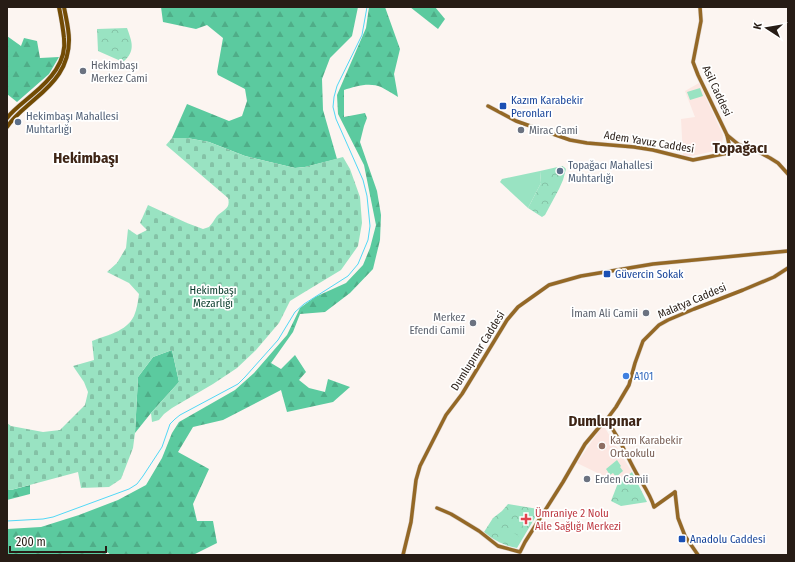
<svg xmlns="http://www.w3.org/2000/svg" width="795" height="562" viewBox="0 0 795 562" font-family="'Fira Sans Condensed',sans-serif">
  <defs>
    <pattern id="forest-firs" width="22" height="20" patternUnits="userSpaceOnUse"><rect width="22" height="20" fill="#5bca9f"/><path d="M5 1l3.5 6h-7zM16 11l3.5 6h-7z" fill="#4fad88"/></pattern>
    <pattern id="cemetery-stones" width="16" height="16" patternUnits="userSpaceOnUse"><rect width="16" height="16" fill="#99e3c2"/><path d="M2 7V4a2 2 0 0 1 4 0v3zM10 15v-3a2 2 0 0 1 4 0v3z" fill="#84c2a6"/></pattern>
    <pattern id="park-crowns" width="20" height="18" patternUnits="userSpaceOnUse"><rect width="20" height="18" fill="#99e3c2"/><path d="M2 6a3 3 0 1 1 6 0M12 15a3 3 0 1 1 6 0" fill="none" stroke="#84c2a6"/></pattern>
  </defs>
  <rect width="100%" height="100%" fill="#fcf5f1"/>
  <g fill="#fce7e2">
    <polygon points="699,83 723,135 722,144 719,150 692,156 683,156 681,119 695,117 685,91"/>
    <polygon points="601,428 605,428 632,472 618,483 577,463"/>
  </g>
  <g fill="url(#forest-firs)">
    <polygon points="161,7 358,7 352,36 330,58 322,79 323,110 337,159 305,167 295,168 245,156 209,142 187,138 172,138 187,104 229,121 242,116 247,101 245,89 218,75 217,72 223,38 207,25 196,29 163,22"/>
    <path d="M 369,7 L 385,7 L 400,49 L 394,74 L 398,97 C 393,94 387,90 381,87 C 370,82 355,86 344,90 L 344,117 L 365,113 L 367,118 L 364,126 L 360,142 L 377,191 L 381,215 L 380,240 L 373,269 L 350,293 L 325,312 L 300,314 L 293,332 L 271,363 L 281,369 L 295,355 L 306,372 L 299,380 L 309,388 L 325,392 L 328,379 L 350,387 L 333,402 L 287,412 L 281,390 L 223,420 L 193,427 L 178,452 L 209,469 L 193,504 L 197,521 L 213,521 L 217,543 L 193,555 L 111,555 L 107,552 L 105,555 L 7,555 L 7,529 L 41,527 L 79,515 L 118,500 L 146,485 L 162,458 L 172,433 L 179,422 L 235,390 L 254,373 L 287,335 L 300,308 L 315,297 L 346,283 L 363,265 L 370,248 L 376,225 L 364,165 L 338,114 L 337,95 L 366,28 Z"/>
    <polygon points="410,7 435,7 445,19 438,29"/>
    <polygon points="7,36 21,46 24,38 37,41 40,58 59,57 49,74 17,102 7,94"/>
    <polygon points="172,350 179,382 151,413 135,433 138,377 153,357"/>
    <polygon points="30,485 30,494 7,500 7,489 11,490"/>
  </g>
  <path fill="url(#cemetery-stones)" d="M 172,138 L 187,138 L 209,142 L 245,156 L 295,168 L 305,167 L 343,157 L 350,169 L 360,197 L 362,223 L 358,246 L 341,270 L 303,293 L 290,301 L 279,323 L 256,350 L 237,368 L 213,384 L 172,408 L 164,414 L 159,420 L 152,422 L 151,413 L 179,382 L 172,350 L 153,357 L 138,377 L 135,433 L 133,448 L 121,479 L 109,487 L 81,488 L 78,472 L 11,490 L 7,489 L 7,423 L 11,426 L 43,432 L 60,430 L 85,405 L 88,392 L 84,382 L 73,366 L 94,360 L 92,341 C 107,335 126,332 134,316 C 137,309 138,301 139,294 L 129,283 L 107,272 L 117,263 L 126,248 L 128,229 L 137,235 L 147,230 L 140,223 L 148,205 L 187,223 L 203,229 L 209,227 C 212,224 214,220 217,216 C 223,210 231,209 228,198 L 166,145 Z"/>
  <g fill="url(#park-crowns)">
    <path d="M 127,28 C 132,42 136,51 123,62 L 98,51 L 97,29 Z"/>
    <polygon points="562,166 564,167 566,169 563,180 559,189 545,215 542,217 528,208 541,183 540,171"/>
    <polygon points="632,472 647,502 621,506 611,501 618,483"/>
    <path d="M 508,504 L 538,509 L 539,511 L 517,548 C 503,545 495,541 484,532 L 493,518 L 502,511 Z"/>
  </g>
  <g fill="#99e3c2">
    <polygon points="700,88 703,96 690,100 687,92"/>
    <polygon points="540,171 541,183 528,208 500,182 502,179"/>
    <polygon points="617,460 621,466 620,467 623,471 616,477 613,473 610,475 606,469"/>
    <polygon points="503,527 519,536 514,544 498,536"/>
  </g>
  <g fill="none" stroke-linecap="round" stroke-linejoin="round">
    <polyline stroke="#52d8f6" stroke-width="1" points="7,521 43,519 53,517 129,489 137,484 143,476 162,447 170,424 175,419 180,415 238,384 245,377 278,340 295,312 304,304 348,276 358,264 368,240 370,226 367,196 363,180 336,119 333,107 334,97 337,86 362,35 367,7"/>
    <g stroke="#dad2ce" stroke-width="4.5">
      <g id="secondary">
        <polyline points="700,7 701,21 693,62 698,75 727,135 729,144 729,146 719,154"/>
        <polyline points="488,106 516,121 570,140 587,143 634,147 653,150 693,160 748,149"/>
        <polyline points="727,135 738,144 748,149 757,151 770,158 778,163 788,174"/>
        <polyline points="607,419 616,407 629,385 635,363 643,341 659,325 668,320 694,309 743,290 774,277 788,268"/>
        <circle cx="607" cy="422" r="3"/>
        <path d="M 609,424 C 621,440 628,459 638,476 C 644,486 651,496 654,507 L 675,492"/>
        <polyline points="675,492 678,518 685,536 698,555"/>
        <polyline points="437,508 451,514 461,520 479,531 498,546 520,552 525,542 563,482 585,444 601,425 604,422"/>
        <polyline points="403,555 411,522 416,480 420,466 446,415 462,394 507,320 518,307 549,285 581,276 653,264 788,251"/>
      </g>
    </g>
    <g stroke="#dad2ce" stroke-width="5">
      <g id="primary">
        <path d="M 7,118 C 14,109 24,102 32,95 C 50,80 67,62 64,38 C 63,28 61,17 59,7"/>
        <path d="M 7,127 C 14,116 25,108 35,99 C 54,83 69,67 69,40 C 69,29 66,18 64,7"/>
      </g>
    </g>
    <use href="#secondary" stroke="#946826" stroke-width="3.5"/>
    <use href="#primary" stroke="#724b04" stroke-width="4"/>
  </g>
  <g fill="#6b7280" stroke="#fff" stroke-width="1.5">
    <circle cx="83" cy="71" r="4"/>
    <circle cx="521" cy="130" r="4"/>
    <circle cx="646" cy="313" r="4"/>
    <circle cx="473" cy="323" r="4"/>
    <circle cx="587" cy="479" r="4"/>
  </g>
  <g fill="#1a4fb4" stroke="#fff" stroke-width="1.5">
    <rect x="499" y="102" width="8" height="8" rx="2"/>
    <rect x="603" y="270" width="8" height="8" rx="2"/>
    <rect x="678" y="535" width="8" height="8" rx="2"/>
  </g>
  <g fill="#5c6f8a" stroke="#fff" stroke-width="1.5">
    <circle cx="18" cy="122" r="4"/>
    <circle cx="560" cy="171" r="4"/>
  </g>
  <circle fill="#3f7fe0" stroke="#fff" stroke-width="1.5" cx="626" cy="376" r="4"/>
  <circle fill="#8d6e63" stroke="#fff" stroke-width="1.5" cx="602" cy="446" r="4"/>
  <path fill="#e0444e" stroke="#fff" stroke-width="1.5" d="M524 513h4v4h4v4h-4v4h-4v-4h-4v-4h4z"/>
  <g text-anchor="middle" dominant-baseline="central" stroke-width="3.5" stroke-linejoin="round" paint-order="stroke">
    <g font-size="11" fill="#5b616d" stroke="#fff" text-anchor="start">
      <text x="91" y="65">Hekimbaşı<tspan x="91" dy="13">Merkez Cami</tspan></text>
      <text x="529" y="130">Mirac Cami</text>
      <text x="638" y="313" text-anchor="end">İmam Ali Camii</text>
      <text x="465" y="317" text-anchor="end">Merkez<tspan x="465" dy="13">Efendi Camii</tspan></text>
      <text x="595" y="479">Erden Camii</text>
    </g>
    <g font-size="11" fill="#271c15" stroke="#fff">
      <text transform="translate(717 91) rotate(65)">Asil Caddesi</text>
      <text transform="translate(649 142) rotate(9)">Adem Yavuz Caddesi</text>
      <text transform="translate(692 301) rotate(-23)">Malatya Caddesi</text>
      <text transform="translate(478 351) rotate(-58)">Dumlupınar Caddesi</text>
    </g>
    <g font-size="11" fill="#164399" stroke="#fff" text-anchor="start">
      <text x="511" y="100">Kazım Karabekir<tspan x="511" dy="13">Peronları</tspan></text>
      <text x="615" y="274">Güvercin Sokak</text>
      <text x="690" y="539">Anadolu Caddesi</text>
    </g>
    <g font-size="11" fill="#4e5e75" stroke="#fff" text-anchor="start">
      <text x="26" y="116">Hekimbaşı Mahallesi<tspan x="26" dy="13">Muhtarlığı</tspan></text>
      <text x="568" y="165">Topağacı Mahallesi<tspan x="568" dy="13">Muhtarlığı</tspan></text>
    </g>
    <g font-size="11" fill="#083b2a" stroke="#fff">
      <text x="213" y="290">Hekimbaşı<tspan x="213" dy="13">Mezarlığı</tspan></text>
    </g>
    <g font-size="11" fill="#366cbe" stroke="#fff" text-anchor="start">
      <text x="634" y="376">A101</text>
    </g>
    <g font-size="11" fill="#785e54" stroke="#fff" text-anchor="start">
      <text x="610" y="440">Kazım Karabekir<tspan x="610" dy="13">Ortaokulu</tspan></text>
    </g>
    <g font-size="11" fill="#be3a42" stroke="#fff" text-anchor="start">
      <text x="535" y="513">Ümraniye 2 Nolu<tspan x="535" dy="13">Aile Sağlığı Merkezi</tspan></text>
    </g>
    <g font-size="15" font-weight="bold" fill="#3e2516" stroke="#fff">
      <text x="740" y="148">Topağacı</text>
      <text x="86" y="158">Hekimbaşı</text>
      <text x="605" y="421">Dumlupınar</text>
    </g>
  </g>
  <rect width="795" height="562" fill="none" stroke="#271c15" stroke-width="16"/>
  <g transform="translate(767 28) rotate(282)" stroke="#ffffff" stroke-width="3" paint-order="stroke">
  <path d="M0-3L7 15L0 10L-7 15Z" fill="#271c15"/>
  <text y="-6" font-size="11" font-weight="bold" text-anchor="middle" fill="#271c15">K</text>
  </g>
  <path d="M10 546v6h96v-6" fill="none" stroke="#271c15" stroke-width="2"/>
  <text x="16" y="546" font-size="12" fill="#271c15" stroke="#ffffff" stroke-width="3" paint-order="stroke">200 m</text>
</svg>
